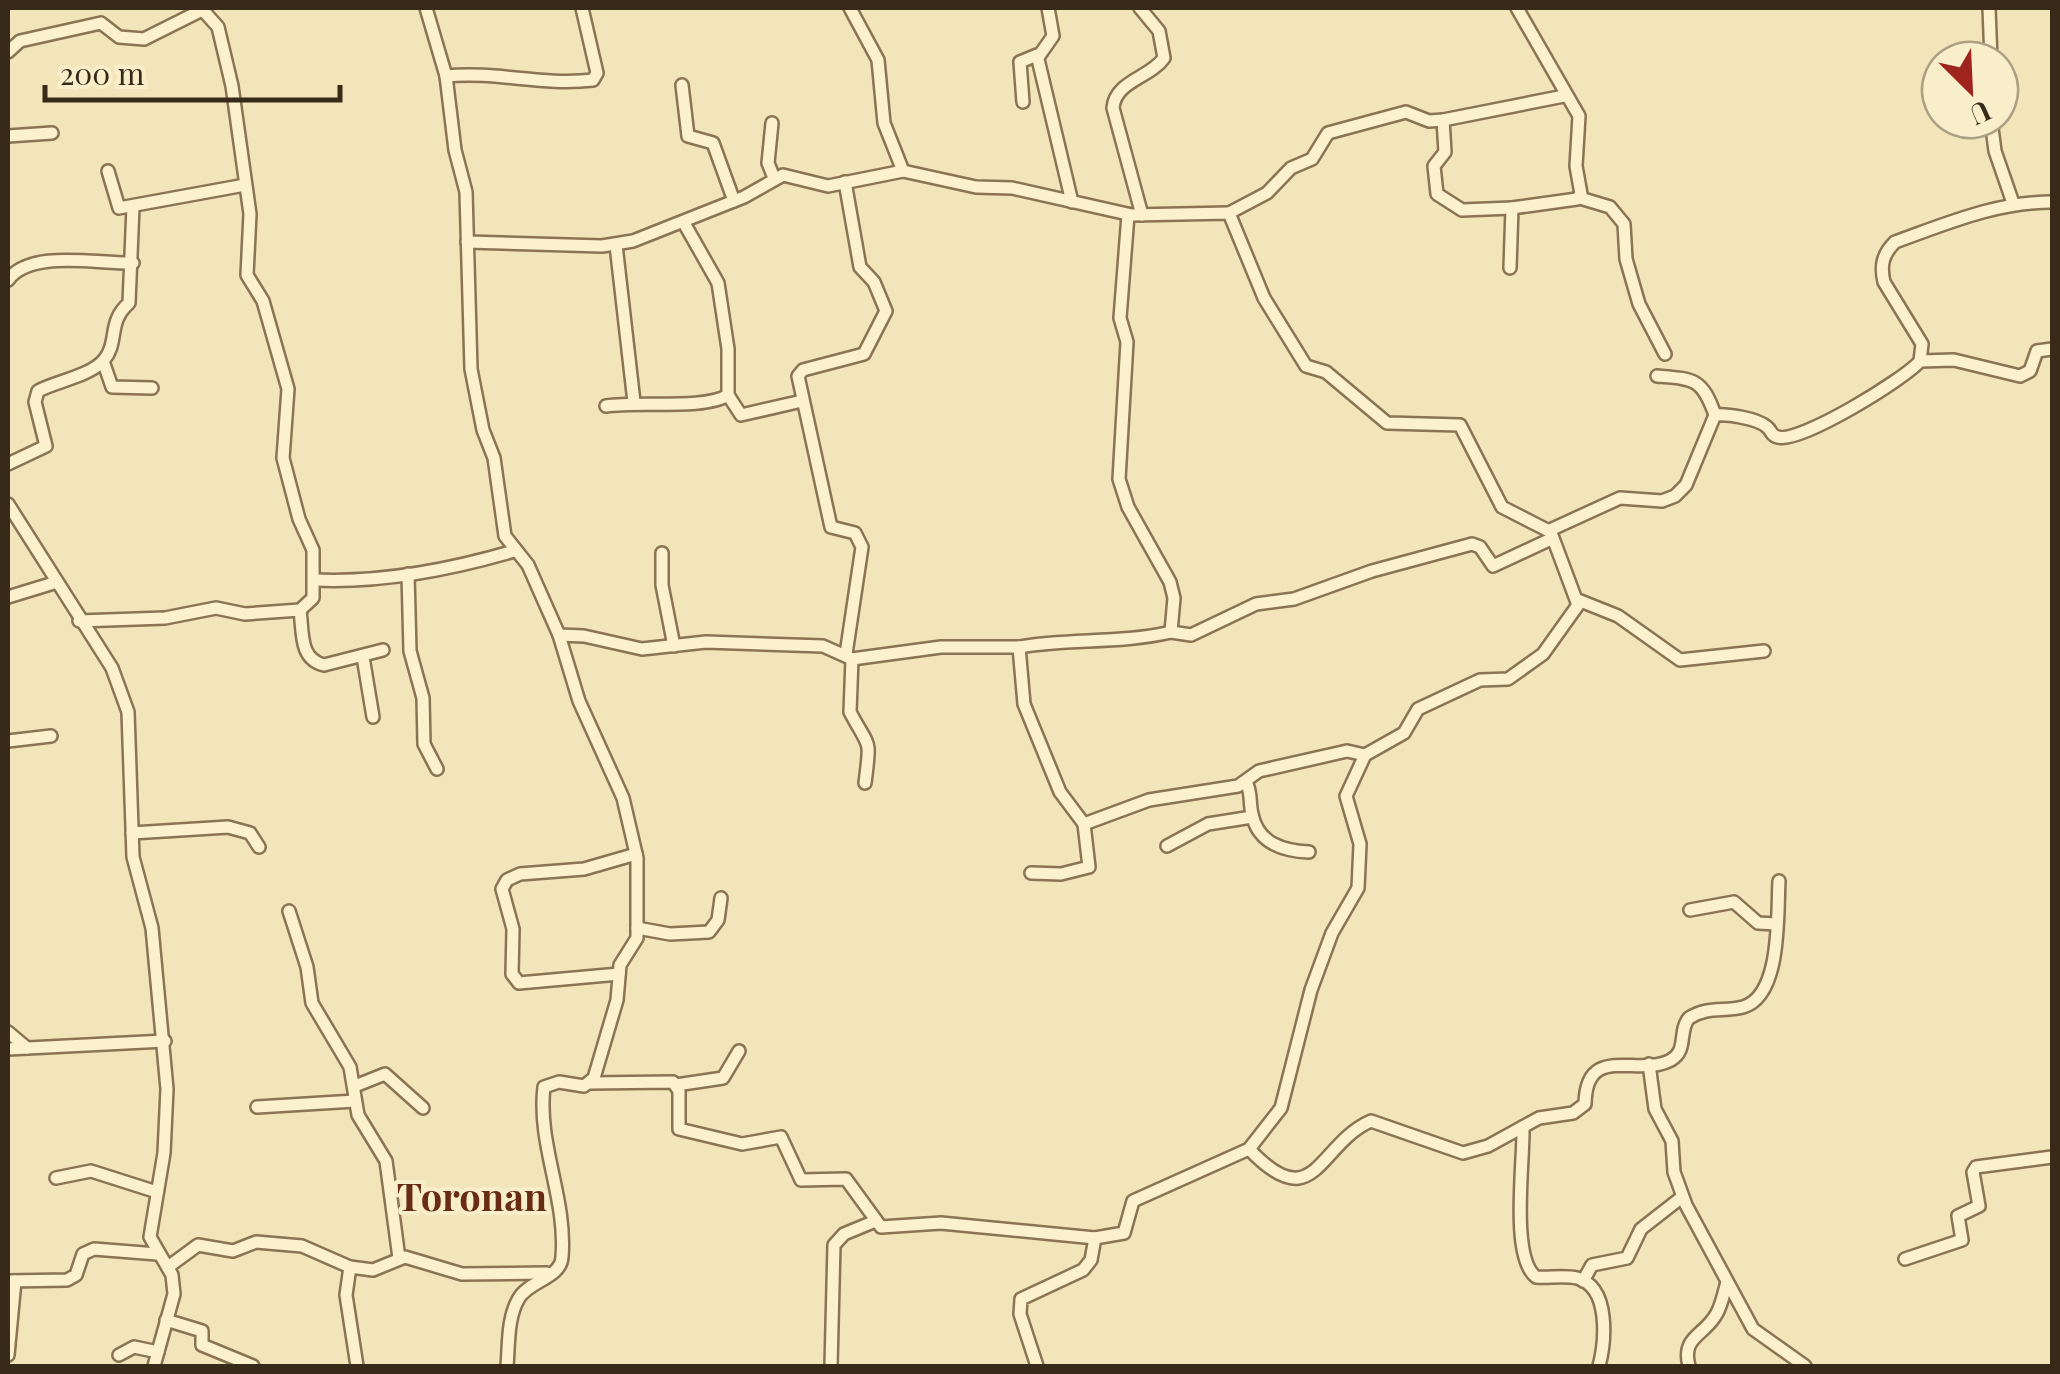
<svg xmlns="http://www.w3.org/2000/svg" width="2060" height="1374" viewBox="0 0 2060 1374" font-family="'Playfair Display',serif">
  <rect width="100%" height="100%" fill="#f2e5ba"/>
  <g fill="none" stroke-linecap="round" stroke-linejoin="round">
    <g stroke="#8a7453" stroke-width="16">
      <g id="minor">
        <path d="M 426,8 L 446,76 L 455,150 L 466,192 L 471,369 L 483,430 L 494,458 L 505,536 L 528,565 L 559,635 L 579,701 L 623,798 L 637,858 L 637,938 L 620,965 L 617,1000 L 594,1078 L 584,1086 L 559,1082 L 544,1087 C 537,1144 567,1199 562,1257 C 561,1278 529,1281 519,1298 C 507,1318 509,1344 507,1366"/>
        <polyline points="850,8 878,60 884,123 903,171"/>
        <path d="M 1140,8 L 1159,31 L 1164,58 C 1150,78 1115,81 1113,108 L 1142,215"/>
        <polyline points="1989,8 1991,60"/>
        <polyline points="8,52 20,41 101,23 119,37 144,39 202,10"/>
        <polyline points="1039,56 1053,36 1048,8"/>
        <path d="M 446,76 C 498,71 541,86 593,80 L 597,73 L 582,8"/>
        <polyline points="682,85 688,136 713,143 734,201"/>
        <polyline points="1023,102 1020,62 1037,55 1072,202"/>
        <polyline points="1443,120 1445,152 1434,166 1437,194 1462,210 1512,208"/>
        <polyline points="1991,120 1995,151 2013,203"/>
        <polyline points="772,123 768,163 774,178"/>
        <polyline points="8,136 52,133"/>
        <polyline points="108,171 119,208 245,185"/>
        <polyline points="845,182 860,267 874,282 886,311 864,354 803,370 798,376 831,527 855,533 862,547 846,654"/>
        <polyline points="1580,198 1610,207 1624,224 1626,259 1639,304 1665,354"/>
        <polyline points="1229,213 1267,193 1291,168 1312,159 1328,133 1406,112 1429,121 1443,120 1564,96"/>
        <path d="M 1128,215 L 1120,318 L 1127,342 L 1119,479 L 1128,507 L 1170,582 L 1174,598 L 1171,632 C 1120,644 1069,638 1019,647 L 1024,704 L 1060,792 L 1084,824 L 1149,800 L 1238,786 L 1259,771 L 1347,751 L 1365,755"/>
        <polyline points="467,242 602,246 633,241 744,197 783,175 828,186 903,171 976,187 1012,188 1132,215 1229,213 1264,298 1306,366 1326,372 1387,423 1460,425 1502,507 1549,531"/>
        <polyline points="616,245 634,402"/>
        <polyline points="1510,268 1512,208 1577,199 1581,194 1576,166 1579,116 1517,8"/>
        <path d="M 8,280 C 30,249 97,264 133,263"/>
        <polyline points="103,361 112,387 152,388"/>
        <polyline points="1920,361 1954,360 2020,376 2030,371 2037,351 2052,349"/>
        <path d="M 1657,376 C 1694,379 1702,378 1715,415"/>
        <polyline points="728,395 741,415 802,401"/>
        <path d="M 606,406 C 639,401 705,410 728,395 L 728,349 L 718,283 L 684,223"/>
        <path d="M 8,464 L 46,446 L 35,402 L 38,391 C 57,381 90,376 104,360 C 119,342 107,322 129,303 L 133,207"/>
        <polyline points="8,504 112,668 128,712 133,857 152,928 167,1089 164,1153 150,1237 172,1275 174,1294 154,1366"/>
        <polyline points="662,553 662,585 674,646"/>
        <polyline points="408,574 410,651 423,698 424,744 437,769"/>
        <path d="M 315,580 C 383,583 449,570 514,551"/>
        <polyline points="8,597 57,582"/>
        <polyline points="1578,600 1618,616 1680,660 1764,651"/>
        <path d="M 300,610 C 303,632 299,659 324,665 L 383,650"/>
        <polyline points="79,621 165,618 216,608 245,614 300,610 313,598 313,550 299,519 283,458 288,389 263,301 247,275 250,214 232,86 218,27 201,8"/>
        <polyline points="1171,632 1191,635 1256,604 1294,599 1372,571 1472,544 1480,547 1493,566 1551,539"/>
        <polyline points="559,635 584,636 642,649 706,642 823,646 852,659 941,647 1019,647"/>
        <polyline points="363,657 373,717"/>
        <path d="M 852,659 L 850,712 C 870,750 871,736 865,783"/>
        <polyline points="8,741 51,736"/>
        <path d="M 1246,782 C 1252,793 1249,802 1252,814 C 1258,844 1284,851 1309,852"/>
        <polyline points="132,833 228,827 250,833 259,847"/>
        <polyline points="1167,846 1208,824 1252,817"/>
        <polyline points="1031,873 1061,874 1089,867 1084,824"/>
        <polyline points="1690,910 1734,902 1758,923 1776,924"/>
        <polyline points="289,911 307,967 312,1003 350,1067 358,1115 386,1161 399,1258"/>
        <polyline points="637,928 670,934 709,932 718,920 721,898"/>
        <polyline points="619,974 519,983 512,974 513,929 502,889 507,880 520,874 584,869 636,854"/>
        <polyline points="8,1032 27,1048"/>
        <polyline points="8,1049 165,1041"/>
        <polyline points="1649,1064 1655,1109 1672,1141 1674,1172 1686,1205 1753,1329 1805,1366"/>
        <polyline points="590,1083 673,1082 679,1091 679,1129 742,1144 781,1137 801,1180 846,1179 881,1227 941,1223 1095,1238"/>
        <polyline points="676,1085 723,1078 739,1051"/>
        <polyline points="355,1086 385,1074 423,1108"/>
        <polyline points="257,1107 355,1101"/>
        <path d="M 1523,1127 C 1524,1161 1510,1257 1536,1277 C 1549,1278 1565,1275 1577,1278 C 1611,1287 1605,1343 1599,1366"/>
        <path d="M 1249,1149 C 1315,1219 1318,1144 1371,1121 L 1463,1153 L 1488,1146 L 1539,1118 L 1573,1113 L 1585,1104 C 1586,1042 1638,1078 1671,1060 C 1688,1050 1678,1031 1689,1018 C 1708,1006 1723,1012 1743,1007 C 1782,996 1777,913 1779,881"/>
        <polyline points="56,1178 91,1171 157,1192"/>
        <polyline points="1905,1259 1962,1240 1958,1216 1979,1206 1973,1172 1976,1167 2052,1157"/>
        <polyline points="168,1267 198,1245 233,1251 256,1242 302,1246 350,1267 373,1270 405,1257 462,1274 547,1273"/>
        <polyline points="350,1267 346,1295 357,1366"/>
        <polyline points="8,1281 67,1280 76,1275 83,1254 94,1249 157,1254"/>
        <polyline points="1583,1281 1592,1265 1627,1258 1641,1229 1682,1197"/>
        <polyline points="166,1320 202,1331 202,1345 253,1366"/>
        <polyline points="8,1355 15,1281"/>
        <polyline points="119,1355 134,1347 158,1352"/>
        <polyline points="831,1366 834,1245 844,1234 873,1222"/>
        <path d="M 1037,1366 L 1020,1314 L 1021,1299 L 1083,1270 L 1091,1260 L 1095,1238 L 1124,1233 L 1133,1201 L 1249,1149 L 1281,1108 L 1311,990 L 1332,933 L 1358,888 L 1360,844 L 1346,796 L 1365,755 L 1404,733 L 1418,709 L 1480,680 L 1508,679 L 1543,654 L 1578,605 L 1550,530 L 1620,498 L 1662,501 L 1675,496 L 1686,485 L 1715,415 C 1727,414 1757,418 1767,427 C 1772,431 1771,436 1778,437 C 1799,444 1905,379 1920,361 L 1922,344 L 1884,282 C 1880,265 1883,254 1895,242 C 1948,223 1996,202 2052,202"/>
        <path d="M 1689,1366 C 1681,1336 1705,1336 1717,1313 C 1722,1304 1724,1292 1727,1282"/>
      </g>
    </g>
    <use href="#minor" stroke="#fcf1cd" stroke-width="11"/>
  </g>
  <g text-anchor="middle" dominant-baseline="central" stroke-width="8" stroke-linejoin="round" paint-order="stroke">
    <g font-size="38" font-weight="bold" fill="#682b14" stroke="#f9eeca">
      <text x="472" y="1195">Toronan</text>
    </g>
  </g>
  <rect width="2060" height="1374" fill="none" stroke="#372a19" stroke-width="20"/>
  <g transform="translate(1970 90) rotate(156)"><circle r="48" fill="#f9eeca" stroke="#aba083" stroke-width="2.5"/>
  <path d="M0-8L18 38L0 25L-18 38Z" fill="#9f241d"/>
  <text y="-15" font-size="28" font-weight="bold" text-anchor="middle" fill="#372a19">U</text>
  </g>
  <path d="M45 85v15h295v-15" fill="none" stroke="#372a19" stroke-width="5"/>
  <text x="60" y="85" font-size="30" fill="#372a19" stroke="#f9eeca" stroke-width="8" paint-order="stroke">200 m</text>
</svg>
